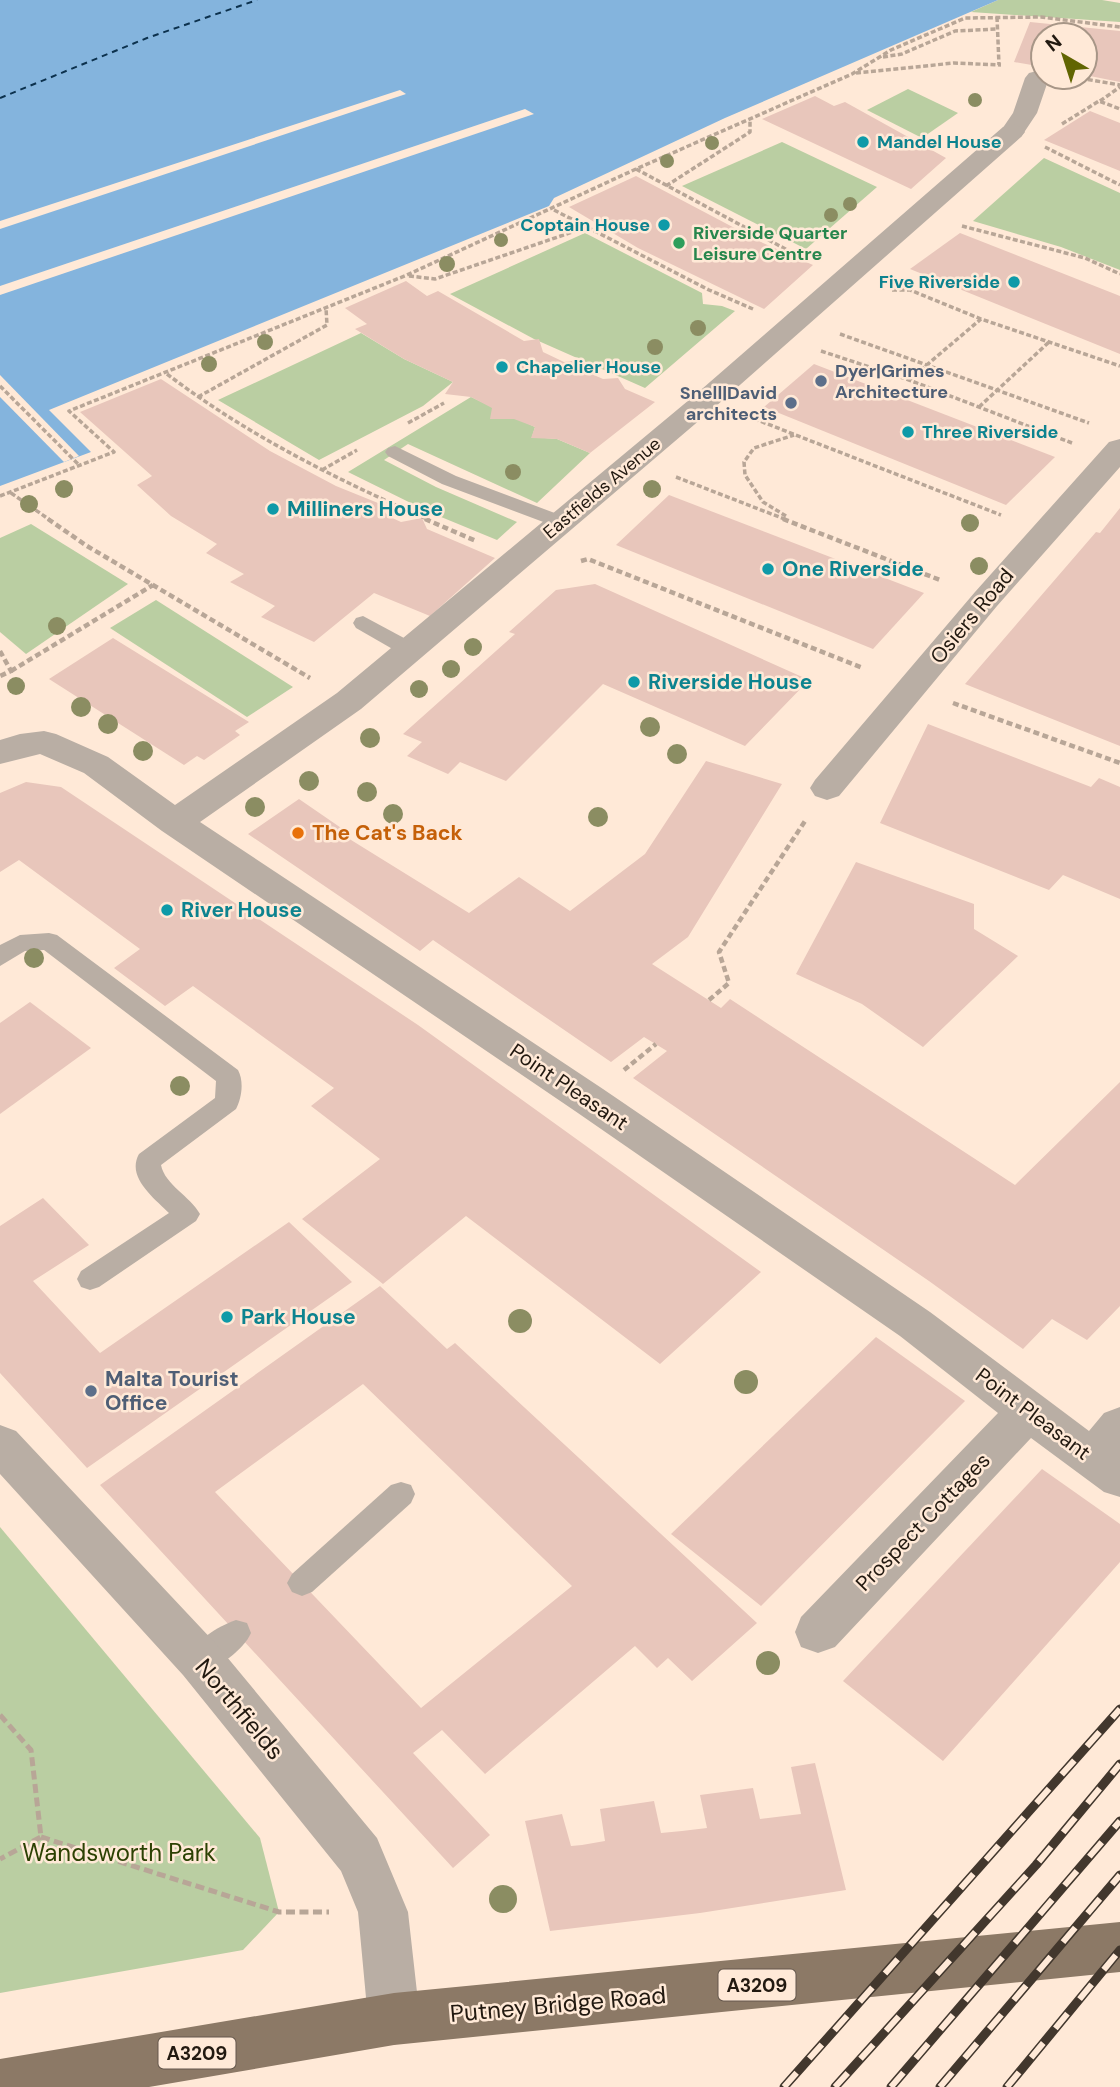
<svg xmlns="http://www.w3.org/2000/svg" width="1120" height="2087" viewBox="0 0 1120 2087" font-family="'DM Sans',sans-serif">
  <rect width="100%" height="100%" fill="#ffe9d7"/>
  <g fill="#bacea2">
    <polygon points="998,0 1102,0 1120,3 1120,22 971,12"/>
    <polygon points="908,89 958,113 922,138 867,110"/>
    <polygon points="782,142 877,187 806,249 682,186"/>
    <polygon points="1044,158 1120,193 1120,270 1061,247 973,221"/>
    <polygon points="585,233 702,293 703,304 722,306 735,311 645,388 534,339 450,294"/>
    <polygon points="361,333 404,359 453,382 423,406 319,460 218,400"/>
    <polygon points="471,397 535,427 532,437 557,439 590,453 537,503 408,444 384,460 436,487 517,522 497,540 429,512 348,472"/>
    <polygon points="31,524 128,584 26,654 0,632 0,538"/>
    <polygon points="156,600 293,687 247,717 110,628"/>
    <polygon points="0,1527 260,1838 279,1912 243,1950 0,1993"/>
  </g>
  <polygon fill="#84b4dd" points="0,0 998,0 725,118 554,198 549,206 49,410 91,452 0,486"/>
  <g fill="#ffe9d7">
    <polygon points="400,90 406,94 0,229 0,221"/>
    <polygon points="525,109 534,114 0,295 0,286"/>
    <polygon points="0,375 79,456 64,462 0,397"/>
  </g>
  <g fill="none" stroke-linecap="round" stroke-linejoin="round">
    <polyline stroke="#0c314d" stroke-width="2" stroke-dasharray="6 5" stroke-linecap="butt" points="0,98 147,38 257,0"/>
  </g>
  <g fill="#e8c6bb" fill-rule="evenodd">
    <polygon points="1030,22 1120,31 1120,82 1085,75 1085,35 1043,35 1043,67 1014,62"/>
    <polygon points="815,96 834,106 845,102 946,158 911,189 762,119"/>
    <polygon points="1090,111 1120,123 1120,171 1044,140"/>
    <polygon points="636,176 763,243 813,265 764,309 638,248 569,207"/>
    <polygon points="960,233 1120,296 1120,354 910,269"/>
    <polygon points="406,281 427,296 438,291 524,341 539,339 543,352 564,362 580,360 585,371 603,379 618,378 625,389 655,402 590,453 557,439 531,438 535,427 514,419 490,419 492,408 471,397 445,394 453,382 404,359 355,329 367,324 345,308"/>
    <polygon points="814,364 1055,457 1006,505 764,407"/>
    <polygon points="161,379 270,451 336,486 378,503 388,516 401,522 422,518 427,529 495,558 430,616 374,593 314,642 261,617 275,606 230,582 244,574 206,553 217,544 171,516 137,485 152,476 80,412"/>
    <polygon points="669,495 924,593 873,649 616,545"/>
    <polygon points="1120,508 1120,746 965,684 1096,532 1100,533"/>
    <polygon points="595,584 809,680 745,746 603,684 506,781 460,762 448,774 407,756 422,742 403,734 515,634 509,632 556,590"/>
    <polygon points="113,638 249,722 235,731 240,735 204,760 197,756 184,765 49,679"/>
    <polygon points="928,724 1091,787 1099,778 1120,787 1120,899 1063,875 1049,890 880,823"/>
    <polygon points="706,761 782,784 688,937 652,964 721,1008 730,999 1015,1185 1120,1082 1120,1306 1087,1340 1052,1319 1023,1349 929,1281 633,1078 667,1051 644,1037 611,1062 433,940 420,951 248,834 299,799 347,832 343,835 469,913 519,877 570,911 645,854"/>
    <polygon points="26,782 61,787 418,1025 761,1272 660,1364 466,1216 383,1284 302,1219 380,1159 311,1106 334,1088 193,986 165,1006 114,968 140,949 19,860 0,872 0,793"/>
    <polygon points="856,862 974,904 974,929 1018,956 923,1047 862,1004 796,974"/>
    <polygon points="30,1002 91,1048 0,1114 0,1023"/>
    <polygon points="43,1198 89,1245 33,1281 100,1353 289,1222 352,1282 87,1468 0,1373 0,1226"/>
    <path d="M 380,1286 L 447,1349 L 455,1343 L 757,1623 L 692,1681 L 668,1658 L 657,1668 L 635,1646 L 485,1774 L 442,1730 L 413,1753 L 490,1835 L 453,1868 L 100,1485 ZM 363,1384 L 572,1586 L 421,1708 L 215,1492 Z"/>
    <polygon points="876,1337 965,1401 761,1606 671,1534"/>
    <polygon points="1042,1469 1120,1524 1120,1562 943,1761 843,1681"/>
    <polygon points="815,1763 846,1890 700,1913 550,1931 525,1821 562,1814 571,1846 582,1845 605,1841 600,1809 654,1801 661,1833 682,1831 707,1828 700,1795 753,1788 760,1819 801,1814 791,1767"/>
  </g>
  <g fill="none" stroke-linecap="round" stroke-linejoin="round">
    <g stroke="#b8a697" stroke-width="3.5" stroke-dasharray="5 2.5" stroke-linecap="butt">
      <polyline points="997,17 999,65"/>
      <polyline points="883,57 902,54 955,31 998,29"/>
      <polyline points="856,73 954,63 1001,65"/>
      <polyline points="1073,77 1120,85"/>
      <polyline points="1100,101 1120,87"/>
      <polyline points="1062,124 1099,101 1120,109"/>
      <polyline points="1045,147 1120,185"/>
      <polyline points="636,169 806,260"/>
      <polyline points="666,186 750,132 750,118"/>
      <polyline points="554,210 709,290 753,309"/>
      <polyline points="962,226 1085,258 1120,274"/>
      <polyline points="409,276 435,279 584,228"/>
      <polyline points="892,290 910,290 981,319 1120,366"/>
      <polyline points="840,334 1089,423"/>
      <polyline points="821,351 909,380 1072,443"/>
      <path d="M 167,374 C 247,435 338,480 429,520"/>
      <polyline points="909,380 981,319"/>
      <polyline points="0,386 80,466"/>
      <polyline points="198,397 327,325 326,308"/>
      <polyline points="979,407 1049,342"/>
      <polyline points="747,416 1001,515"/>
      <polyline points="408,423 444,403"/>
      <polyline points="322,470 357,450"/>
      <polyline points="676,477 787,520"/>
      <polyline points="11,493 50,520"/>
      <polyline points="0,496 114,452 69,411 407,275 636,169 852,74 891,50 965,18 1041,17 1120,27"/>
      <polyline points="786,516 763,502 745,475 744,462 754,448 794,435"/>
    </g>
    <g stroke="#b8a697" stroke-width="4.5" stroke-dasharray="6 3.5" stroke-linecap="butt">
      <polyline points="48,519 87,546 310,678"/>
      <polyline points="425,519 476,541"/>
      <polyline points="783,519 940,580"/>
      <polyline points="581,561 588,559 863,668"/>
      <polyline points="0,651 11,671 0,676"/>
      <polyline points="11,671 153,585"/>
      <polyline points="953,703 1120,763"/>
      <polyline points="709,1000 729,983 719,952 805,821"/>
      <polyline points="624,1070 656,1044"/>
    </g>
    <g stroke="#b8a697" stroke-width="5" stroke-dasharray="9 4.5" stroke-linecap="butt">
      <polyline points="0,1715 31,1750 41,1837 0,1859"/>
      <polyline points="41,1837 279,1912 329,1912"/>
    </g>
    <g fill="#b9aea4" fill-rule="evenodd">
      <polygon points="395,446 456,476 568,518 571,522 568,526 554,526 442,484 388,456 385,452 388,448"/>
      <polygon points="363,616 417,645 420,650 417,655 403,655 356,628 353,623 356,618"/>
      <path d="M 49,933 L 57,935 L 238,1070 C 244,1081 242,1098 236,1109 L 161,1165 C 165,1185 190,1196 200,1214 L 196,1221 L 99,1287 L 90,1290 L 81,1287 L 77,1279 L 81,1271 L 169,1213 C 154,1198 126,1177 139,1154 L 215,1098 L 216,1081 L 44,950 L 25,951 L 0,966 L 0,945 L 20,935 Z"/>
      <polygon points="401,1482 411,1485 415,1494 411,1503 312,1592 302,1596 292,1592 287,1583 292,1574 391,1485"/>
      <path d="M 236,1620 L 247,1623 L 251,1633 C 243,1651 218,1667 200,1674 L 189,1670 L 185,1660 C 193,1642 218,1626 236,1620 Z"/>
    </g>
    <polygon fill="#b9aea4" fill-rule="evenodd" points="1037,71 1043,72 1043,77 1049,78 1037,113 1021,137 1012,139 1003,137 1000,132 1013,113 1025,78 1029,73"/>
    <g fill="#b9aea4" fill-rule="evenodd">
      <polygon points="1012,124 1021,127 1025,132 1021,137 715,407 361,709 200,822 603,1089 930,1312 1089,1431 1104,1413 1120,1407 1120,1497 1104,1492 1031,1438 835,1647 818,1653 801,1647 795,1632 801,1617 998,1413 900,1336 575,1111 162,831 84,773 40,754 0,764 0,740 20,734 44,731 56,734 108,757 175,805 337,693 695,395 1003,127"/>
      <polygon points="1120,439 1120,467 997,606 839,796 827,800 815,796 810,788 815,780 975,592 1109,442"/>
      <polygon points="0,1425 16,1431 217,1645 377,1838 408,1912 420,2019 412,2037 394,2045 376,2037 368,2019 358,1912 341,1871 183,1675 0,1474"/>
    </g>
    <polygon fill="#8c7966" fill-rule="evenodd" points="1120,1922 1120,1972 394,2045 149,2087 0,2087 0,2059 394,1993"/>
    <g stroke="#42372d" stroke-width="9">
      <g id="rail">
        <polyline points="784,2087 1120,1709"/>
        <polyline points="835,2087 1036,1865 1120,1764"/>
        <polyline points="891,2087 1120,1821"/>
        <polyline points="940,2087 1120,1875"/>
        <polyline points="1007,2087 1120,1950"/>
      </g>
    </g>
    <use href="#rail" stroke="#ffe9d7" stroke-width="6" stroke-dasharray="19" stroke-linecap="butt"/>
  </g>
  <g fill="#8b8d62">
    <circle cx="975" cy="100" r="7"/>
    <circle cx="712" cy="143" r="7"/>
    <circle cx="667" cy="161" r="7"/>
    <circle cx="850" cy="204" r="7"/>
    <circle cx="831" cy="215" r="7"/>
    <circle cx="501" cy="240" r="7"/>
    <circle cx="447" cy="264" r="8"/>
    <circle cx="698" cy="328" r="8"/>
    <circle cx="265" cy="342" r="8"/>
    <circle cx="655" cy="347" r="8"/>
    <circle cx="209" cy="364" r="8"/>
    <circle cx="513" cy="472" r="8"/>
    <circle cx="64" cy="489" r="9"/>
    <circle cx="652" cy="489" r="9"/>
    <circle cx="29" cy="504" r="9"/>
    <circle cx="970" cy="523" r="9"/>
    <circle cx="979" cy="566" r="9"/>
    <circle cx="57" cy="626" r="9"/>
    <circle cx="473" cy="647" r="9"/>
    <circle cx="451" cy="669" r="9"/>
    <circle cx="16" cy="686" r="9"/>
    <circle cx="419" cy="689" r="9"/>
    <circle cx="81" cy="707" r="10"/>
    <circle cx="108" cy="724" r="10"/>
    <circle cx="650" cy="727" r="10"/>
    <circle cx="370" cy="738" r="10"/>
    <circle cx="143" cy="751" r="10"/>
    <circle cx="677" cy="754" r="10"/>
    <circle cx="309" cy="781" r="10"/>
    <circle cx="367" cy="792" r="10"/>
    <circle cx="255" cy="807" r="10"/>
    <circle cx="393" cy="814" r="10"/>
    <circle cx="598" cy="817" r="10"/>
    <circle cx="34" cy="958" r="10"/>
    <circle cx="180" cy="1086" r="10"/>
    <circle cx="520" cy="1321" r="12"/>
    <circle cx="746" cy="1382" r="12"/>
    <circle cx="768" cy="1663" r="12"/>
    <circle cx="503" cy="1899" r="14"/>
  </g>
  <g fill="#0f9aa8" stroke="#ffe9d7" stroke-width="2.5">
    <circle cx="863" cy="142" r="7"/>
    <circle cx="664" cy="225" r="7"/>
    <circle cx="1014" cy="282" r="7"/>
    <circle cx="502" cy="367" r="7"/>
    <circle cx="908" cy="432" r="7"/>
    <circle cx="273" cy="509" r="7"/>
    <circle cx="768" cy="569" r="7"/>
    <circle cx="634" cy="682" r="7"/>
    <circle cx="167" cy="910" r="7"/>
    <circle cx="227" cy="1317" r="7"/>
  </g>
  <circle fill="#2e9e5b" stroke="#ffe9d7" stroke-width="2.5" cx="679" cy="243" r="7"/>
  <g fill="#5c6f8a" stroke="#ffe9d7" stroke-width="2.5">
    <circle cx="821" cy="381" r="7"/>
    <circle cx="791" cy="403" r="7"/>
    <circle cx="91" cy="1391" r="7"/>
  </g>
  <circle fill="#e8710a" stroke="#ffe9d7" stroke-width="2.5" cx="298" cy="833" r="7"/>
  <g text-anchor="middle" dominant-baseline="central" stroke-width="5" stroke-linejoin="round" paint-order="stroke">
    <g font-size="18" font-weight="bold" fill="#0d838f" stroke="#ffe9d7" text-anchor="start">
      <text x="877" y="142">Mandel House</text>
      <text x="650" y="225" text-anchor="end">Coptain House</text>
      <text x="1000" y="282" text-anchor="end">Five Riverside</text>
      <text x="516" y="367">Chapelier House</text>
      <text x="922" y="432">Three Riverside</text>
    </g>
    <g font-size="18" font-weight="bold" fill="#27864d" stroke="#ffe9d7" text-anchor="start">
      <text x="693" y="233">Riverside Quarter<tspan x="693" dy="21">Leisure Centre</tspan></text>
    </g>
    <g font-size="18" font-weight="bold" fill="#4e5e75" stroke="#ffe9d7" text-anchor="start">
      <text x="835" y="371">Dyer|Grimes<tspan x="835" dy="21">Architecture</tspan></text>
      <text x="777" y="393" text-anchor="end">Snell|David<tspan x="777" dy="21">architects</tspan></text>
    </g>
    <g font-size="18" fill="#221910" stroke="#ffe9d7">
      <text transform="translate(602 488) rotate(-40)">Eastfields Avenue</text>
    </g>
    <g fill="#ffe9d7" stroke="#64574c" stroke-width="2">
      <rect x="718.5" y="1969.5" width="77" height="31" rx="5"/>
      <rect x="158.5" y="2037.5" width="77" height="31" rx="5"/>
    </g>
    <g font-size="19" font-weight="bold" fill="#221910">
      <text x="757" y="1985">A3209</text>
      <text x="197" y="2053">A3209</text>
    </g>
    <g font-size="21" font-weight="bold" fill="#0d838f" stroke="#ffe9d7" text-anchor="start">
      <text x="287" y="509">Milliners House</text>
      <text x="782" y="569">One Riverside</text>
      <text x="648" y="682">Riverside House</text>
      <text x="181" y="910">River House</text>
      <text x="241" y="1317">Park House</text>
    </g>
    <g font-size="21" fill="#221910" stroke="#ffe9d7">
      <text transform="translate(972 616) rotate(-50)">Osiers Road</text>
      <text transform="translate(569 1087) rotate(34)">Point Pleasant</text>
      <text transform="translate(1033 1414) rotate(37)">Point Pleasant</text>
      <text transform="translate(923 1522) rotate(-46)">Prospect Cottages</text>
    </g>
    <g font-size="21" font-weight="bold" fill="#c56008" stroke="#ffe9d7" text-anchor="start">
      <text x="312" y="833">The Cat's Back</text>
    </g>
    <g font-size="21" font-weight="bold" fill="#4e5e75" stroke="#ffe9d7" text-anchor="start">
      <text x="105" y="1379">Malta Tourist<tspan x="105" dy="24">Office</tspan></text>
    </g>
    <g font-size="24" fill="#221910" stroke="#ffe9d7">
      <text transform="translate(240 1709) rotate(50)">Northfields</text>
      <text transform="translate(558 2004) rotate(-5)">Putney Bridge Road</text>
    </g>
    <g font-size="24" fill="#2c4103" stroke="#ffe9d7">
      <text x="119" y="1852">Wandsworth Park</text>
    </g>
  </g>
  <g transform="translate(1064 56) rotate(321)"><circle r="33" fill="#ffe9d7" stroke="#a79687" stroke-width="2"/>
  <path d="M0-5L12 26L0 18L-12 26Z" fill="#616501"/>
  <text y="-10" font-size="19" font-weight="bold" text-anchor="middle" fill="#221910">N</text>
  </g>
</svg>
